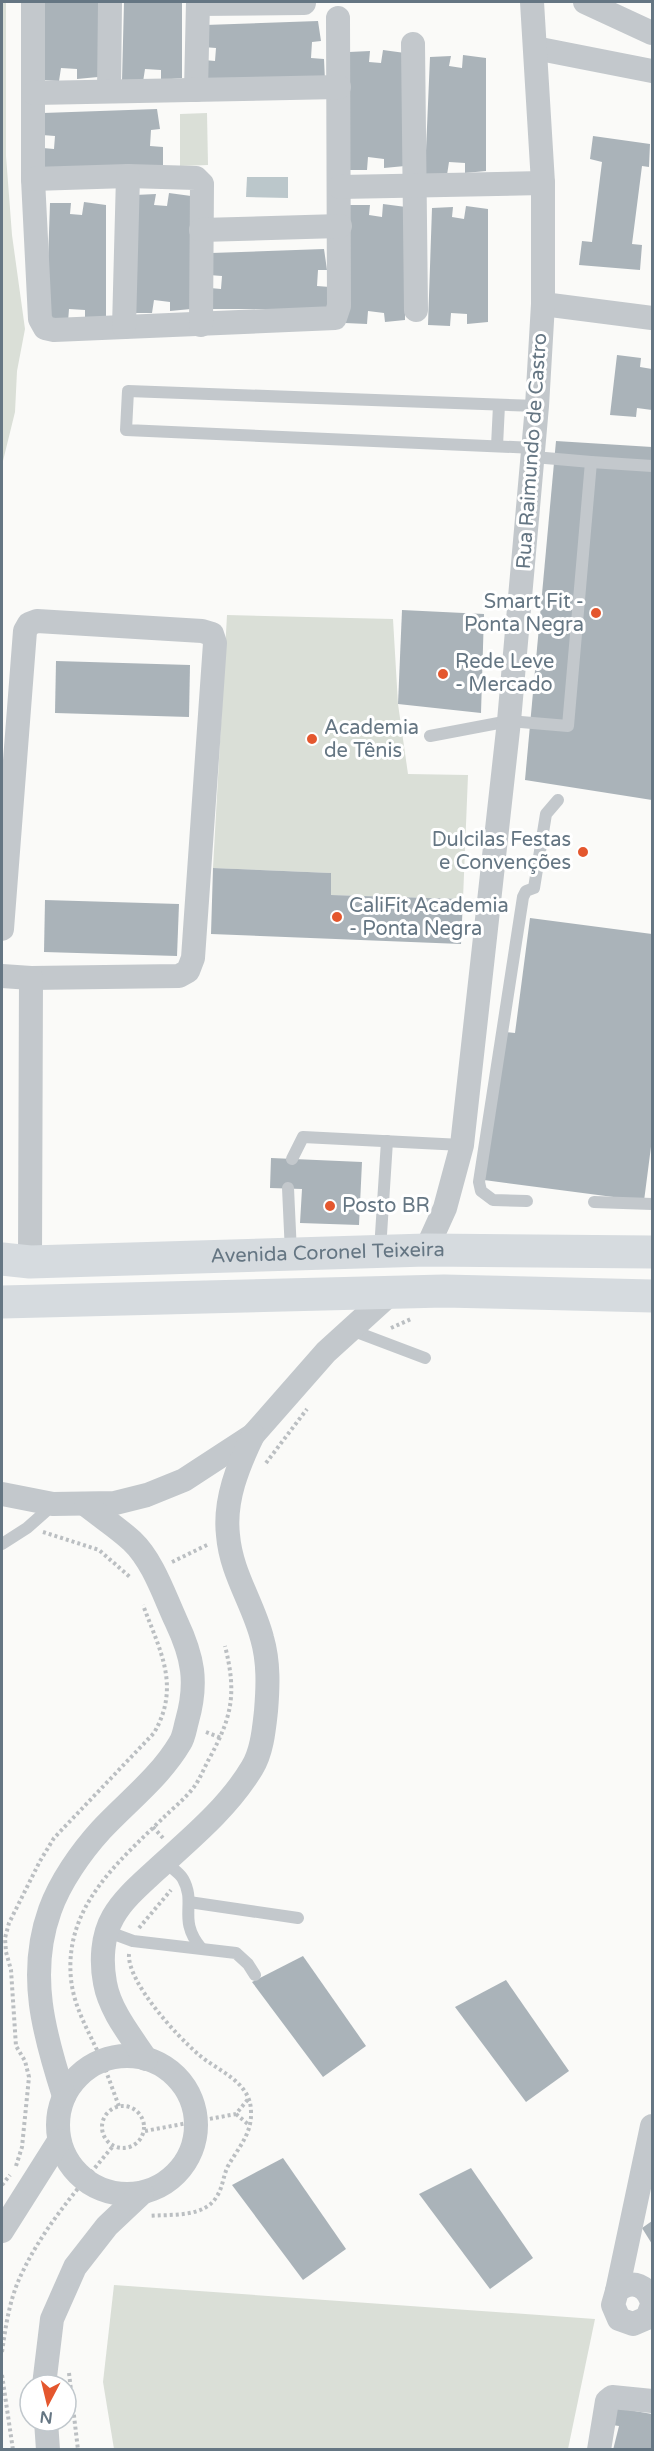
<svg xmlns="http://www.w3.org/2000/svg" width="654" height="2451" viewBox="0 0 654 2451" font-family="'Varela Round',sans-serif">
  <rect width="100%" height="100%" fill="#fafaf8"/>
  <g fill="#dadfd7">
    <polygon points="2,2 6,2 6,156 12,235 25,329 17,371 15,412 2,465"/>
    <polygon points="207,113 208,165 180,166 180,114"/>
    <polygon points="227,615 393,619 398,704 408,774 468,775 463,899 331,895 331,873 213,868"/>
    <polygon points="114,2285 595,2319 568,2449 114,2449 103,2382"/>
  </g>
  <polygon fill="#bbc7cb" points="247,177 288,177 288,198 246,197"/>
  <g fill="#aab3b9">
    <polygon points="40,2 98,2 98,77 77,79 77,69 61,68 59,81 38,80"/>
    <polygon points="124,2 182,2 182,78 161,80 161,70 145,69 143,82 122,81"/>
    <polygon points="318,21 321,41 312,42 311,58 324,59 325,81 206,81 204,60 215,61 216,48 203,47 205,25"/>
    <polygon points="383,50 405,53 405,166 384,168 384,159 368,157 367,170 345,170 349,52 370,51 369,62 381,63"/>
    <polygon points="463,55 486,58 486,171 465,173 465,163 449,162 447,175 425,174 430,57 451,56 449,66 462,68"/>
    <polygon points="157,109 160,129 151,130 150,146 163,147 163,169 44,169 43,148 54,149 55,136 42,135 43,113"/>
    <polygon points="593,136 650,144 649,167 642,166 632,244 642,245 640,270 579,265 582,241 592,242 602,162 590,159"/>
    <polygon points="169,193 191,196 191,309 170,311 170,302 154,300 152,313 131,313 135,195 156,194 154,205 167,206"/>
    <polygon points="84,202 106,205 106,318 85,320 85,310 69,309 68,322 46,321 50,203 71,203 70,214 82,215"/>
    <polygon points="383,204 406,207 405,320 385,322 384,313 368,311 367,324 345,323 349,205 370,205 369,215 382,217"/>
    <polygon points="466,206 488,209 488,322 467,324 467,314 451,313 450,326 428,325 432,208 453,207 452,217 464,219"/>
    <polygon points="324,249 327,270 318,270 317,286 330,287 331,309 212,309 210,288 221,289 222,276 209,275 211,253"/>
    <polygon points="617,355 641,358 640,367 652,369 652,410 637,408 636,417 610,415"/>
    <polygon points="556,441 652,447 652,800 525,780"/>
    <polygon points="402,610 484,614 481,713 398,704"/>
    <polygon points="56,661 190,665 189,717 55,713"/>
    <polygon points="213,868 331,873 331,895 463,899 461,944 211,934"/>
    <polygon points="45,900 179,904 177,956 44,952"/>
    <polygon points="530,918 652,934 652,1139 644,1201 484,1180 505,1032 515,1033"/>
    <polygon points="271,1158 362,1162 359,1225 300,1223 302,1189 270,1188"/>
    <polygon points="303,1956 366,2046 323,2077 252,1982"/>
    <polygon points="506,1980 569,2071 526,2102 455,2007"/>
    <polygon points="283,2158 346,2249 303,2280 232,2185"/>
    <polygon points="471,2168 533,2258 490,2289 419,2194"/>
    <polygon points="652,2221 652,2244 642,2228"/>
    <polygon points="617,2408 652,2414 652,2450 613,2450 619,2426 612,2425"/>
  </g>
  <g fill="none" stroke-linecap="round" stroke-linejoin="round">
    <g stroke="#bbbfc2" stroke-width="4" stroke-dasharray="3 3" stroke-linecap="butt">
      <polyline points="391,1328 411,1319"/>
      <polyline points="266,1463 307,1409"/>
      <polyline points="43,1532 99,1550 130,1577"/>
      <polyline points="172,1562 209,1544"/>
      <polyline points="206,1732 221,1738"/>
      <polyline points="153,1827 163,1838"/>
      <polyline points="139,1928 171,1890"/>
      <path d="M 129,1954 C 127,1982 177,2036 198,2054 C 217,2071 251,2081 251,2112 C 252,2134 238,2148 228,2166 C 223,2176 223,2187 217,2196 C 205,2218 171,2214 149,2216"/>
      <path d="M 119,2106 C 113,2091 108,2075 101,2059 C 90,2033 74,2009 71,1979 C 64,1908 116,1864 162,1819 C 172,1809 185,1799 194,1787 C 200,1779 204,1768 209,1759 C 232,1717 237,1694 225,1646"/>
      <circle cx="123" cy="2127" r="21"/>
      <polyline points="236,2114 249,2125"/>
      <polyline points="145,2131 236,2114 249,2098"/>
      <path d="M 16,2166 L 22,2147 L 29,2077 L 25,2061 L 16,2046 L 11,1970 L 6,1952 L 5,1938 L 9,1923 L 40,1861 L 54,1838 L 154,1733 C 181,1686 160,1651 143,1605"/>
      <polyline points="2,2185 10,2175"/>
      <path d="M 2,2352 C 6,2324 10,2296 23,2271 C 45,2225 81,2185 113,2146"/>
      <polyline points="69,2373 78,2450"/>
      <polyline points="2,2375 13,2450"/>
    </g>
    <g stroke="#c3c8cc" stroke-width="12">
      <polyline points="497,446 499,405"/>
      <polyline points="534,448 126,430 128,391 537,406"/>
      <polyline points="591,462 652,466"/>
      <polyline points="430,736 509,721 568,726 591,462 534,457"/>
      <polyline points="292,1159 303,1137 462,1145"/>
      <polyline points="288,1188 291,1253"/>
      <polyline points="527,1201 493,1200 481,1191 479,1182 523,897 526,891 534,888 546,814 558,800"/>
      <polyline points="594,1202 652,1204"/>
      <polyline points="380,1250 387,1141"/>
      <polyline points="351,1330 425,1358"/>
      <polyline points="2,1544 27,1528 53,1505"/>
      <path d="M 165,1862 C 170,1867 180,1873 183,1879 C 197,1904 177,1919 201,1948"/>
      <polyline points="189,1902 298,1918"/>
      <polyline points="106,1931 133,1941 236,1953 248,1964 255,1975"/>
    </g>
    <g stroke="#c3c8cc" stroke-width="24">
      <polyline points="33,2 33,179 40,319 45,328 54,330 335,318 339,306 338,18"/>
      <polyline points="585,2 652,33"/>
      <polyline points="198,4 304,3"/>
      <polyline points="413,44 416,310"/>
      <polyline points="535,48 652,71"/>
      <polyline points="196,90 198,2"/>
      <polyline points="109,91 110,2"/>
      <polyline points="34,93 339,87"/>
      <polyline points="33,179 128,176 196,178 202,184 201,325"/>
      <polyline points="340,187 543,183"/>
      <polyline points="201,230 340,226"/>
      <polyline points="543,304 652,318"/>
      <polyline points="124,327 128,176"/>
      <polyline points="2,929 25,631 29,624 37,621 202,631 212,634 215,643 193,958 188,971 179,976 31,978 2,976"/>
      <polyline points="426,1250 445,1208 462,1145 509,721 537,406 543,304 543,183 532,2"/>
      <polyline points="30,1262 31,978"/>
      <polyline points="2,1494 53,1504 115,1503 147,1495 184,1480 253,1435 326,1352 391,1293"/>
      <circle cx="127" cy="2125" r="69"/>
      <path d="M 146,2059 C 131,2036 110,2011 105,1983 C 101,1962 102,1936 113,1917 C 123,1899 141,1884 156,1870 C 190,1839 228,1808 252,1768 C 262,1752 264,1729 266,1711 C 268,1687 269,1662 262,1638 C 253,1603 231,1573 228,1535 C 224,1500 238,1466 253,1435"/>
      <path d="M 64,2096 C 44,2034 27,1974 50,1910 C 60,1882 81,1852 101,1830 C 127,1802 160,1777 180,1743 C 184,1737 185,1728 187,1721 C 198,1682 193,1657 176,1621 C 164,1595 153,1561 132,1541 C 118,1528 101,1517 86,1505"/>
      <polyline points="2,2231 59,2141"/>
      <polyline points="617,2291 652,2126"/>
      <path d="M 652,2304 C 649,2286 632,2278 617,2291 L 613,2305 L 619,2319 L 633,2324 L 647,2318 L 652,2305"/>
      <polyline points="44,2385 52,2319 75,2267 107,2226 142,2193"/>
      <polyline points="46,2421 48,2450"/>
      <polyline points="599,2450 607,2401 612,2397 652,2401"/>
    </g>
    <g stroke="#d6dbdf" stroke-width="33">
      <path id="s1" d="M 2,1259 L 30,1262 L 426,1250 L 652,1252"/>
      <polyline points="2,1302 444,1291 652,1296"/>
    </g>
  </g>
  <g fill="#e4572e" stroke="#fff" stroke-width="2">
    <circle cx="596" cy="613" r="6"/>
    <circle cx="443" cy="674" r="6"/>
    <circle cx="312" cy="739" r="6"/>
    <circle cx="583" cy="852" r="6"/>
    <circle cx="337" cy="917" r="6"/>
    <circle cx="330" cy="1206" r="6"/>
  </g>
  <g text-anchor="middle" dominant-baseline="central" stroke-width="6" stroke-linejoin="round" paint-order="stroke">
    <g font-size="20" fill="#657683" stroke="#fff">
      <text transform="translate(532 451) rotate(-86)">Rua Raimundo de Castro</text>
      <text stroke="none"><textPath href="#s1" startOffset="326">Avenida Coronel Teixeira</textPath></text>
    </g>
    <g font-size="20" fill="#657683" stroke="#fff" text-anchor="start">
      <text x="584" y="602" text-anchor="end">Smart Fit -<tspan x="584" dy="23">Ponta Negra</tspan></text>
      <text x="455" y="662">Rede Leve<tspan x="455" dy="23">- Mercado</tspan></text>
      <text x="324" y="728">Academia<tspan x="324" dy="23">de Tênis</tspan></text>
      <text x="571" y="840" text-anchor="end">Dulcilas Festas<tspan x="571" dy="23">e Convenções</tspan></text>
      <text x="349" y="906">CaliFit Academia<tspan x="349" dy="23">- Ponta Negra</tspan></text>
      <text x="342" y="1206">Posto BR</text>
    </g>
  </g>
  <rect width="654" height="2451" fill="none" stroke="#657683" stroke-width="6"/>
  <g transform="translate(48 2403) rotate(187)"><circle r="28" fill="#ffffff" stroke="#c1c8cd" stroke-width="1.5"/>
  <path d="M0-4.5L10 22L0 15L-10 22Z" fill="#e4572e"/>
  <text y="-9" font-size="16" font-weight="bold" text-anchor="middle" fill="#657683">N</text>
  </g>
</svg>
